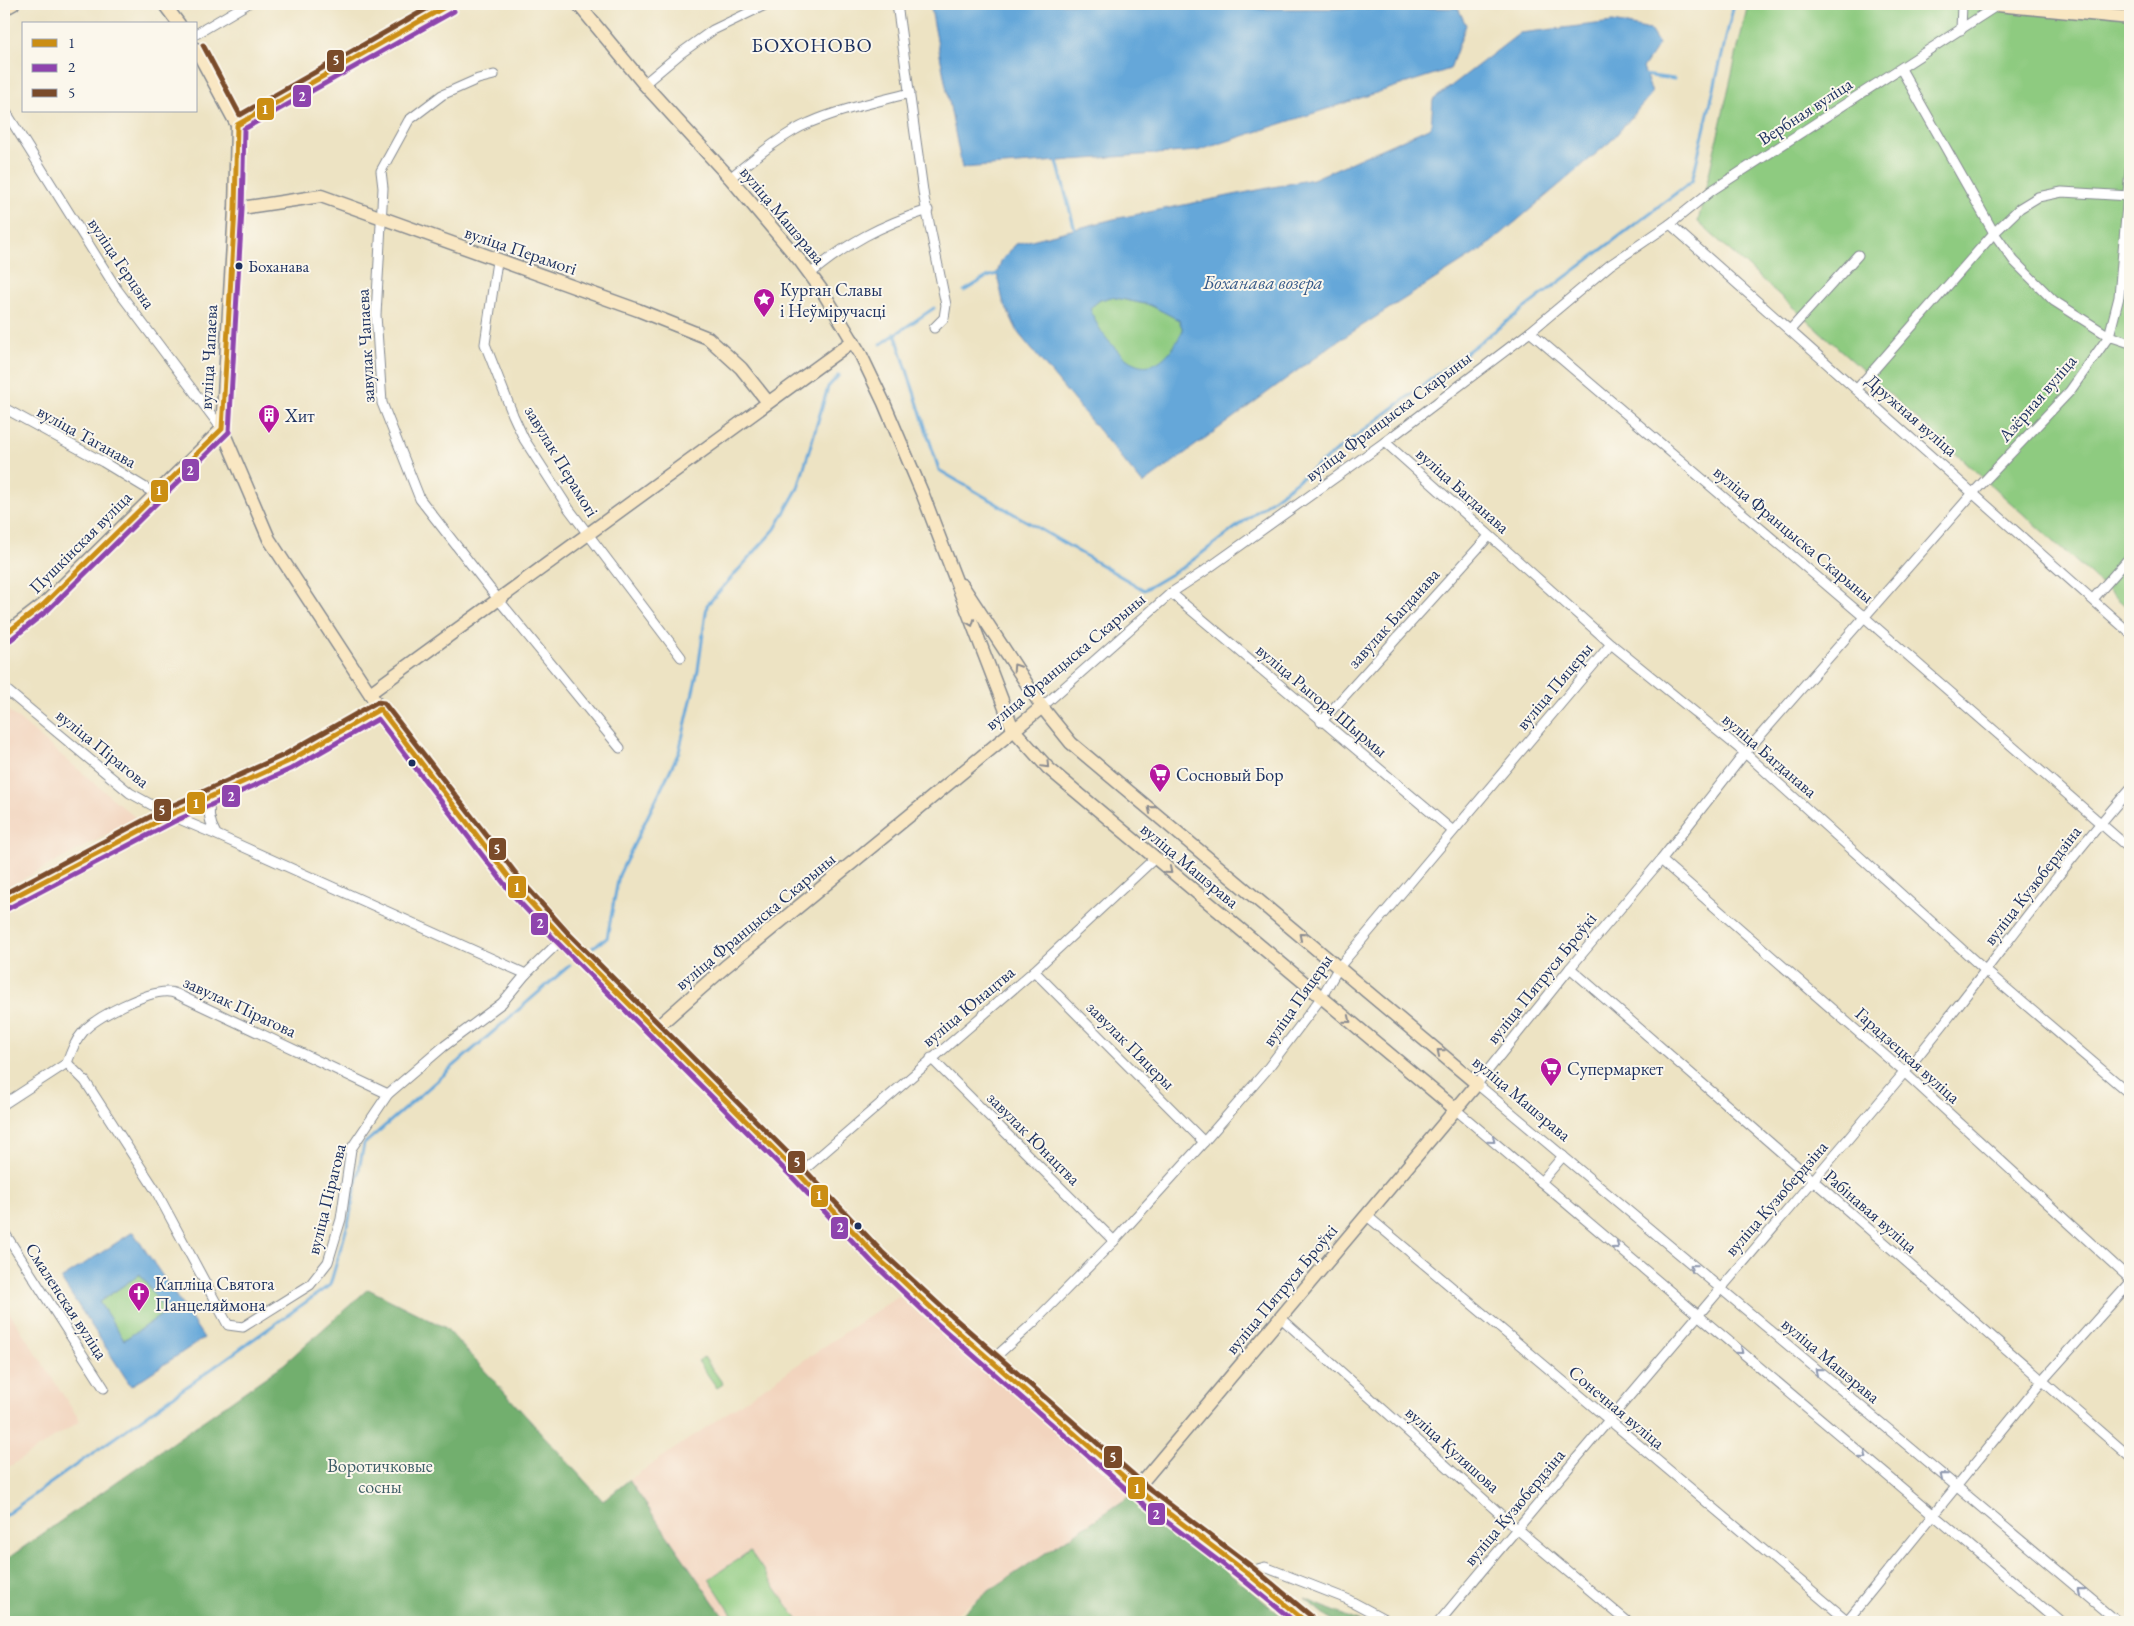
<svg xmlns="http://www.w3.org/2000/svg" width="2134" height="1626" viewBox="0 0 2134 1626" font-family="'EB Garamond',serif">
  <rect width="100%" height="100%" fill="#fbf7ec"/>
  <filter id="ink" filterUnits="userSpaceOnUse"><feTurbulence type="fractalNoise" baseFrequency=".02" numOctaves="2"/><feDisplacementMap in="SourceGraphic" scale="10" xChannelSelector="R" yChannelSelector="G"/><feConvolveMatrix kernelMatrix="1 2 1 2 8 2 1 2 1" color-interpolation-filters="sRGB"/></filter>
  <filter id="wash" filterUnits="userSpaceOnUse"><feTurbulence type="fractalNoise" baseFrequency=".0096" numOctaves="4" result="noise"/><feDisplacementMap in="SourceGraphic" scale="20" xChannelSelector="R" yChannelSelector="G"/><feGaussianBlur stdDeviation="1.12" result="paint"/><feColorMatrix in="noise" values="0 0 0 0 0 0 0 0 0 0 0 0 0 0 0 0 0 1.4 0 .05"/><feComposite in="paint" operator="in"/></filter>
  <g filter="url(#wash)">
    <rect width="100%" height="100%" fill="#ede3c3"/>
    <g fill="#f2d4be">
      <polygon points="4,707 137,819 4,889"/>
      <polygon points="898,1296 1132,1495 943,1622 727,1622 629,1480"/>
      <polygon points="4,1304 80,1421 4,1470"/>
    </g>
    <g fill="#8ecb80" stroke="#547d6f">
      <polygon points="1748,4 2130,4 2130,610 1698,222"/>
      <path d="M 1111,297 L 1150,305 L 1179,320 L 1183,330 C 1177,342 1168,360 1154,365 C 1133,373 1105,343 1097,326 C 1094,320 1092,314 1090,308 L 1100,300 Z"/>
      <polygon points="141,1274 166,1312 124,1340 99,1302"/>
      <polygon points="704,1357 723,1384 717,1388 698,1361"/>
      <polygon points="750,1551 799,1622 737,1622 709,1579"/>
    </g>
    <g fill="#72af6e" stroke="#466f66">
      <polygon points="368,1289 446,1328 603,1501 629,1480 727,1622 4,1622 4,1561 284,1364"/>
      <polygon points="1132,1495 1289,1622 954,1622 983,1595"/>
      <polygon points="1305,1599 1360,1622 1333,1622"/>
    </g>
    <g fill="#65a7d9" stroke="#406b9c" fill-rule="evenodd">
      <polygon points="930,4 1242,4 1261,9 1458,8 1466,25 1450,69 1197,151 962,168"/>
      <path d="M 1613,22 L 1650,30 L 1659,44 L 1643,68 L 1652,93 L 1611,141 L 1487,246 L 1332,345 L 1143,484 L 1019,334 L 1003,301 L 997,274 L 1001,261 L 1016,244 L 1114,219 L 1313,179 L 1431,127 L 1433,100 L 1520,33 ZM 1111,297 L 1150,305 L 1179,320 L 1183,330 C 1168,361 1146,381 1117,350 C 1104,337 1096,325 1090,308 L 1100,300 Z"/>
      <path d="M 133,1232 L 204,1338 L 131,1386 L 61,1279 ZM 140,1274 L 166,1312 L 124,1340 L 99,1302 Z"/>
    </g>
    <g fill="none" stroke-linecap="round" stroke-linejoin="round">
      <g stroke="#65a7d9" stroke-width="3">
        <polyline points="1643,75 1674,79"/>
        <polyline points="1057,161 1075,230"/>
        <polyline points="964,291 987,277 997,274"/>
        <polyline points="895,333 939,470 1144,590 1185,566 1692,181 1734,4"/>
        <polyline points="881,344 934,308"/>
        <polyline points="593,947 607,938 619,875 679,752 698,670 707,605 775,529 798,488 828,387 839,375"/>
        <polyline points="4,1516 330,1285 349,1220 364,1144 570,965"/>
      </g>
    </g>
  </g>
  <g filter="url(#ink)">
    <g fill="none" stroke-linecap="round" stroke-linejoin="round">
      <g stroke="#848990" stroke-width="11">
        <g id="street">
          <polyline points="897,4 924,198 946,305 944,318 934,328"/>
          <polyline points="1961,30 1962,4"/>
          <polyline points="196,34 247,4"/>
          <polyline points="1901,69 1994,233 2014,261 2054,301 2109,336 2130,343"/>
          <polyline points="494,75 478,79 442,95 409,120 381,171 383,188 376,315 382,403 420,499 498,599 620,748"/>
          <polyline points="644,84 681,53 713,30 767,4"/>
          <polyline points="4,109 116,288 222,429"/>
          <path d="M 730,178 C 751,161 784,133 809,123 C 841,109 876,102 910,93"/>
          <polyline points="1670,224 2130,633"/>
          <polyline points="497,261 485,344 513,415 524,439 569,509 681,657"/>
          <path d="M 810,274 C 847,243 881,225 928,210"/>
          <polyline points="1790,330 1858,255"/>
          <polyline points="1530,332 1610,265 1670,224 1711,191 1998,5"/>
          <polyline points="1857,389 1994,233 2020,208 2038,197 2062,192 2130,196"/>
          <polyline points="4,408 103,462 154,493"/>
          <polyline points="1385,442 1611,644 1745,753 1986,971 2130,1094"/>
          <polyline points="1171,593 1453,831"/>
          <polyline points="2093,599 2130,557"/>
          <polyline points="4,688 130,793 170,815 217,835 526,974 563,938"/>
          <polyline points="1042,707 1171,593 1203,572 1385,442 1530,332 1863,616 2130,849"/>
          <polyline points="1321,722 1489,536"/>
          <path d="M 211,797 C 207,811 209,822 216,834"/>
          <polyline points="1661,860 1904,1072 2130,1279"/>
          <polyline points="1570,968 2130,1457"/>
          <polyline points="1034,971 1204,1142"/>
          <polyline points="931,1058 1114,1241"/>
          <polyline points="67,1063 85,1081 156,1191 228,1325 243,1327 310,1285 328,1262 341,1219 351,1149 388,1094 443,1047 502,1003 526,974"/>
          <path d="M 67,1063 C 71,1052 75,1041 83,1032 C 95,1017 149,990 169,992 C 174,992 179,995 183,997 L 388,1094"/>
          <polyline points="4,1104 67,1063"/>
          <polyline points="1455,1109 2060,1622"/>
          <polyline points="799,1174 1034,971 1154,859"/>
          <polyline points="1541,1182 1563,1156"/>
          <polyline points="1366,1215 1849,1622"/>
          <polyline points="4,1232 104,1388"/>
          <polyline points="1281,1318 1517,1529 1628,1622"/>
          <polyline points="992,1360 1032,1324 1114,1241 1204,1142 1265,1072 1321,998 1339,967 1611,644"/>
          <polyline points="1246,1572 1265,1567 1347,1599 1390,1622"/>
          <path d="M 1439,1622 C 1592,1438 1749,1257 1903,1074 C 1981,981 2050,880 2130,789"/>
          <polyline points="1846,1622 2043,1380 2130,1283"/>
          <polyline points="2118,1622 1477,1084 1570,968 1661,860 1745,753 1974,492 2070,391 2109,336 2119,297 2130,170"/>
        </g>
      </g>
      <g stroke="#848990" stroke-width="15">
        <g id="secondary">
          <polyline points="164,4 179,24"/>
          <polyline points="578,4 644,84 730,178 801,262 823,292 861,355 884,403 923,495 1013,729 1048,768 1455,1109"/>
          <polyline points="1987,4 2130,18"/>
          <polyline points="4,9 13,4"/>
          <polyline points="196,49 237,125 235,209 222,429 269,539 380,709 467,824 518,889 563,938 799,1174 877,1257 940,1316 1147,1497 1246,1572 1306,1622"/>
          <polyline points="237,125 450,4"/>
          <polyline points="235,209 321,196 638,310 708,338 741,368 768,402"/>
          <polyline points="962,585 1042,707 1071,743 1477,1084 1137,1488"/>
          <polyline points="4,635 43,605 222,429"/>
          <polyline points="370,693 853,341"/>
          <polyline points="4,902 170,815 287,762 380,709"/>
          <polyline points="655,1029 725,967 1042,707"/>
        </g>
      </g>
      <use href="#street" stroke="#fff" stroke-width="9"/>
      <use href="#secondary" stroke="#f9e7c3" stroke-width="12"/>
      <g stroke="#fbf7ec" stroke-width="9">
        <g id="bus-1">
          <polyline points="4,635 43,605 222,429 235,209 237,125 450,4"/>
          <polyline points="4,902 170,815 287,762 380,709 518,889 563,938 799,1174 877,1257 940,1316 1147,1497 1246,1572 1306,1622"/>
        </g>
      </g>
      <g stroke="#fbf7ec" stroke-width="9">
        <g id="bus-2">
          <polyline points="9,641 48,610 229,432 242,209 244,129 454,11"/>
          <polyline points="7,909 173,822 291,769 378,719 512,894 558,943 794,1179 872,1262 935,1322 1142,1503 1241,1578 1295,1622"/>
        </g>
      </g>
      <g stroke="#fbf7ec" stroke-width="9">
        <g id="bus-3">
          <polyline points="203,45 240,115 435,4"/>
          <polyline points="4,894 167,808 284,755 377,702 384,703 524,884 568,933 804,1169 882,1252 945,1310 1152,1491 1251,1566 1311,1616"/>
        </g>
      </g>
      <use href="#bus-1" stroke="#cb8e13" stroke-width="5"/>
      <use href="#bus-2" stroke="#8e44ad" stroke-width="5"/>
      <use href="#bus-3" stroke="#7a4b2a" stroke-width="5"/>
    </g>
    <defs><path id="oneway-chevron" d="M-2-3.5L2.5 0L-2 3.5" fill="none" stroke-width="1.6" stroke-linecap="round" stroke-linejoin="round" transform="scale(1.25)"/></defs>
    <g stroke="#8a8b90">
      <use href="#oneway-chevron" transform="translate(971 623) rotate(69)"/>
      <use href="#oneway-chevron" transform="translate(1016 667) rotate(-123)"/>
      <use href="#oneway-chevron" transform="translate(1046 765) rotate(46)"/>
      <use href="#oneway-chevron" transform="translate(1151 809) rotate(-140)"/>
      <use href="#oneway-chevron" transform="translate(1169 871) rotate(40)"/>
      <use href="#oneway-chevron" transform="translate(1302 936) rotate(-140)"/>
      <use href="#oneway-chevron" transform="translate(1348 1020) rotate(39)"/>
      <use href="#oneway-chevron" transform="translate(1440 1052) rotate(-140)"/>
    </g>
    <g stroke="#8d97ae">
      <use href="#oneway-chevron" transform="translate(1492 1140) rotate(40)"/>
      <use href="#oneway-chevron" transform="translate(1616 1246) rotate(40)"/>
      <use href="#oneway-chevron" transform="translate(1693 1267) rotate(-140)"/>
      <use href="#oneway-chevron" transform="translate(1740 1351) rotate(40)"/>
      <use href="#oneway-chevron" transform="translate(1818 1371) rotate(-140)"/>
      <use href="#oneway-chevron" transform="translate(1864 1456) rotate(40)"/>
      <use href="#oneway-chevron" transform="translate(1943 1476) rotate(-140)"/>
      <use href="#oneway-chevron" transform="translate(2081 1591) rotate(-140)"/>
    </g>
  </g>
  <defs>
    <g id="sight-pin" transform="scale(1.125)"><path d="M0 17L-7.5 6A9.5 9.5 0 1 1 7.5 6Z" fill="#b5179e" stroke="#fbf7ec"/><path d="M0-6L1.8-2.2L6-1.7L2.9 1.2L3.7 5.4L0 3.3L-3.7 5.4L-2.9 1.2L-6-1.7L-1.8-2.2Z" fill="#fff"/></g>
    <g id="building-pin" transform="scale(1.125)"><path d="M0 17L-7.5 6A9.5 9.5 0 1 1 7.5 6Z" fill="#b5179e" stroke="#fbf7ec"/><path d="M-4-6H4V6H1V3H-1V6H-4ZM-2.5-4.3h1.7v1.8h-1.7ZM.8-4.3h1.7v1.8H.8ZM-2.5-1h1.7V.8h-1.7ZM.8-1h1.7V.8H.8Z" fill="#fff"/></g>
    <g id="supermarket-pin" transform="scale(1.125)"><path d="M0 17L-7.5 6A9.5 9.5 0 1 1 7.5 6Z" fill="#b5179e" stroke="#fbf7ec"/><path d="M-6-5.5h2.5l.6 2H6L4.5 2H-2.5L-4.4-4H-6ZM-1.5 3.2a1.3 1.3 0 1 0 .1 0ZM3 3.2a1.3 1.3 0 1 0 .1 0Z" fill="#fff"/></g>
    <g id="church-pin" transform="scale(1.125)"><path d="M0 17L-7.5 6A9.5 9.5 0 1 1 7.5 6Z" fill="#b5179e" stroke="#fbf7ec"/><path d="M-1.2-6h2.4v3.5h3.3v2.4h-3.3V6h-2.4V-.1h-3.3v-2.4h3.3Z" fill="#fff"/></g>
  </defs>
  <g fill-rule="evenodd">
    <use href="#sight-pin" x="764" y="299"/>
    <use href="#building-pin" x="269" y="415"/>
    <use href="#supermarket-pin" x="1160" y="774"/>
    <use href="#supermarket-pin" x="1551" y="1068"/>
    <use href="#church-pin" x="139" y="1293"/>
  </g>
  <g fill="#1b2f5e" stroke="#fbf7ec" stroke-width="2">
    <circle cx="239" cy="266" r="4.5"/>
    <circle cx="412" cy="763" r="4.5"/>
    <circle cx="858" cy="1226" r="4.5"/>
  </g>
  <g text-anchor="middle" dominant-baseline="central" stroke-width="4" stroke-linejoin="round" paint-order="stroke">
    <g font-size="17" fill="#1b2f5e" stroke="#fbf7ec" text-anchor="start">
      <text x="248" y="266">Боханава</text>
    </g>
    <g font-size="18" fill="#1b2f5e" stroke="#fbf7ec">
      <text transform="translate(1805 111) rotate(-33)">Вербная вуліца</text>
      <text transform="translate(783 215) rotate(50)">вуліца Машэрава</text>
      <text transform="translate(521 250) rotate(19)">вуліца Перамогі</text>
      <text transform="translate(122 263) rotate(56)">вуліца Герцэна</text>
      <text transform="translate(365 346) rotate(-93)">завулак Чапаева</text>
      <text transform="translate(208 357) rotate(-87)">вуліца Чапаева</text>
      <text transform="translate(2037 398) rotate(-49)">Азёрная вуліца</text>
      <text transform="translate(1912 415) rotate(41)">Дружная вуліца</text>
      <text transform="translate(1388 416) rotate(-37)">вуліца Францыска Скарыны</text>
      <text transform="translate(87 436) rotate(29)">вуліца Таганава</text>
      <text transform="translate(562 461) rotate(59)">завулак Перамогі</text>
      <text transform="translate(1463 490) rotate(42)">вуліца Багданава</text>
      <text transform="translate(1794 534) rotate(40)">вуліца Францыска Скарыны</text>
      <text transform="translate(80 542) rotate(-45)">Пушкінская вуліца</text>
      <text transform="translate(1393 618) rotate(-48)">завулак Багданава</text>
      <text transform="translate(1065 661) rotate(-40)">вуліца Францыска Скарыны</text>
      <text transform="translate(1554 686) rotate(-50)">вуліца Пяцеры</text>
      <text transform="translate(1322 700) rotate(40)">вуліца Рыгора Шырмы</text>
      <text transform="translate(103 748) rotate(39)">вуліца Пірагова</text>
      <text transform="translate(1770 755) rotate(41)">вуліца Багданава</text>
      <text transform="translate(1190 865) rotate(40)">вуліца Машэрава</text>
      <text transform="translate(2032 885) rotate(-52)">вуліца Кузюбердзіна</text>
      <text transform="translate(755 921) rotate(-40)">вуліца Францыска Скарыны</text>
      <text transform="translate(1541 978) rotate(-51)">вуліца Пятруся Броўкі</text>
      <text transform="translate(1297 1000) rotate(-55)">вуліца Пяцеры</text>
      <text transform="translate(240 1006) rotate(25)">завулак Пірагова</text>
      <text transform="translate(968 1006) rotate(-40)">вуліца Юнацтва</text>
      <text transform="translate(1131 1045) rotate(45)">завулак Пяцеры</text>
      <text transform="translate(1908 1055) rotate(42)">Гарадзецкая вуліца</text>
      <text transform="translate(1522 1098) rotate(40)">вуліца Машэрава</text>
      <text transform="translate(1034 1138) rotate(45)">завулак Юнацтва</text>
      <text transform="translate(1776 1198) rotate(-49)">вуліца Кузюбердзіна</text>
      <text transform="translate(326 1199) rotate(-76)">вуліца Пірагова</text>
      <text transform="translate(1871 1211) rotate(41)">Рабінавая вуліца</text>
      <text transform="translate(1281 1289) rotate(-50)">вуліца Пятруся Броўкі</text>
      <text transform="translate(67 1301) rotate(57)">Смаленская вуліца</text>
      <text transform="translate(1831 1360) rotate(40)">вуліца Машэрава</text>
      <text transform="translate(1617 1407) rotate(40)">Сонечная вуліца</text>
      <text transform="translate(1453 1449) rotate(42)">вуліца Куляшова</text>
      <text transform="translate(1514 1507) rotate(-50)">вуліца Кузюбердзіна</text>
    </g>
    <g font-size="18" fill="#1b2f5e" stroke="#fbf7ec" text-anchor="start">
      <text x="780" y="289">Курган Славы<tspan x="780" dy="21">і Неўміручасці</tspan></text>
      <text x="285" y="415">Хит</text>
      <text x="1176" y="774">Сосновый Бор</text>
      <text x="1567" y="1068">Супермаркет</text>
      <text x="155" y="1283">Капліца Святога<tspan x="155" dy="21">Панцеляймона</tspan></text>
    </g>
    <g font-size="18" fill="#3e5e68" stroke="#fbf7ec">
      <text x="380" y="1465">Воротичковые<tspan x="380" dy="21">сосны</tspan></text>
    </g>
    <g font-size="19" font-style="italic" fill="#355989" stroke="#fbf7ec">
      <text x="1263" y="282">Боханава возера</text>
    </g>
    <g font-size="20" letter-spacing="1" fill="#1b2f5e" stroke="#fbf7ec">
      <text x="812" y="45">БОХОНОВО</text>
    </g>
  </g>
  <g stroke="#fbf7ec" stroke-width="2">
    <rect x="326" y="49" width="19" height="24" rx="5" fill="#7a4b2a"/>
    <rect x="292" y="84" width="20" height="24" rx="5" fill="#8e44ad"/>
    <rect x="256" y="97" width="19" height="24" rx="5" fill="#cb8e13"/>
    <rect x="181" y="458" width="19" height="24" rx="5" fill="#8e44ad"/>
    <rect x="150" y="479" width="19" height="24" rx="5" fill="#cb8e13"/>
    <rect x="221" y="784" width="20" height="24" rx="5" fill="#8e44ad"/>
    <rect x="186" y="791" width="20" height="24" rx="5" fill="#cb8e13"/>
    <rect x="153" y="798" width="19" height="24" rx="5" fill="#7a4b2a"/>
    <rect x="488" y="837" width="19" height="24" rx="5" fill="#7a4b2a"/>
    <rect x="507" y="875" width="20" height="24" rx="5" fill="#cb8e13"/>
    <rect x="530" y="912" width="19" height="24" rx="5" fill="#8e44ad"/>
    <rect x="787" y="1150" width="19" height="24" rx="5" fill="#7a4b2a"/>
    <rect x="810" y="1184" width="19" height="24" rx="5" fill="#cb8e13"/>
    <rect x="830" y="1216" width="19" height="24" rx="5" fill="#8e44ad"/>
    <rect x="1103" y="1445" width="20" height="24" rx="5" fill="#7a4b2a"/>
    <rect x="1127" y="1476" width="19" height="24" rx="5" fill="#cb8e13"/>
    <rect x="1147" y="1502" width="19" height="24" rx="5" fill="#8e44ad"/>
  </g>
  <g font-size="14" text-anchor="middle" font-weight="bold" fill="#fff">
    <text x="336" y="65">5</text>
    <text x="302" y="101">2</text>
    <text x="265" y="114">1</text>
    <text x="190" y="475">2</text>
    <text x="159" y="495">1</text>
    <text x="231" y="801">2</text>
    <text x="196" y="808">1</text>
    <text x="162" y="815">5</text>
    <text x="497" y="854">5</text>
    <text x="517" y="892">1</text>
    <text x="540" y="928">2</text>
    <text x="797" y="1167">5</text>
    <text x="819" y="1200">1</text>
    <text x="840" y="1232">2</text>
    <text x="1113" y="1462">5</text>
    <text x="1137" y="1493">1</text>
    <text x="1156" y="1519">2</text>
  </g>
  <rect width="2134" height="1626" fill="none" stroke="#fbf7ec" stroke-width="20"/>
  <rect x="22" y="22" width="175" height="90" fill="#fbf7ec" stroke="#a1a7b3"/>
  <rect x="32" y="39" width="25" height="8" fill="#cb8e13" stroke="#a1a7b3"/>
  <text x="68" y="48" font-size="15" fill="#1b2f5e">1</text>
  <rect x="32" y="64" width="25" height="8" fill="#8e44ad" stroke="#a1a7b3"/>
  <text x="68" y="72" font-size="15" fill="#1b2f5e">2</text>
  <rect x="32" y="89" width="25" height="8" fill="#7a4b2a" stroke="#a1a7b3"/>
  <text x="68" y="98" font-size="15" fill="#1b2f5e">5</text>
</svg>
